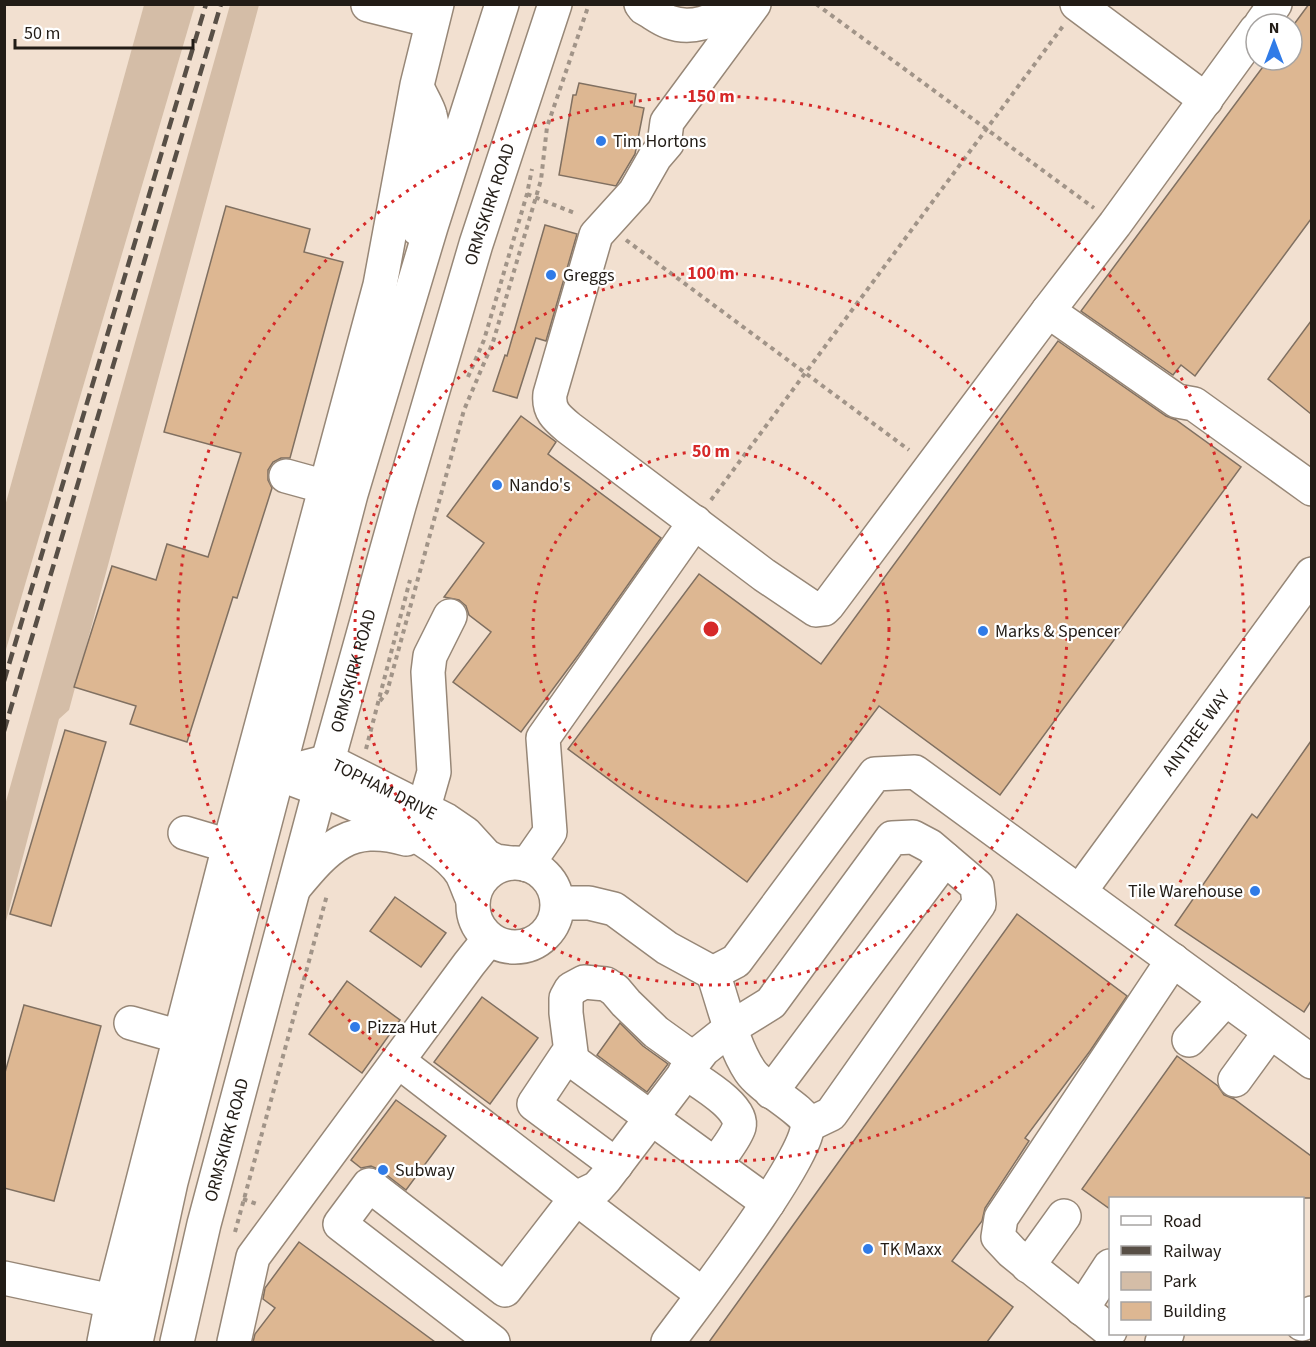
<svg xmlns="http://www.w3.org/2000/svg" width="1316" height="1347" viewBox="0 0 1316 1347" font-family="'Source Sans 3',sans-serif">
  <rect width="100%" height="100%" fill="#f2e0d0"/>
  <g fill="#d4bda7">
    <polygon points="144,5 195,5 5,653 5,506"/>
    <polygon points="230,5 259,5 69,710 59,719 5,925 5,805"/>
  </g>
  <g fill="#ddb792" stroke="#807061" stroke-width="1.5">
    <polygon points="1309,4 1311,4 1311,219 1195,376 1181,365 1173,375 1081,311 1268,60 1292,60 1292,27"/>
    <polygon points="579,83 636,94 634,106 644,108 635,154 616,186 559,175 573,95 576,95"/>
    <polygon points="226,206 310,229 304,252 343,262 290,458 281,458 273,462 268,470 268,480 272,488 237,598 233,597 187,742 130,724 136,706 74,687 112,566 156,580 167,544 208,557 241,453 164,432"/>
    <polygon points="545,225 577,234 546,341 536,338 517,398 493,391 505,355 507,356"/>
    <polygon points="1311,321 1311,414 1268,379"/>
    <polygon points="1058,341 1166,416 1176,420 1241,467 1000,795 879,706 747,882 568,749 699,574 821,664"/>
    <polygon points="521,416 556,442 548,454 661,538 579,654 521,732 453,682 491,632 469,615 466,606 459,600 444,597 484,543 447,516"/>
    <polygon points="65,730 106,742 51,926 10,914"/>
    <polygon points="1311,741 1311,1001 1304,1012 1175,925 1252,814 1257,818"/>
    <polygon points="395,897 446,933 421,967 370,931"/>
    <polygon points="1017,914 1127,996 1090,1051 1025,1138 1029,1141 985,1208 982,1221 952,1261 1013,1307 987,1342 709,1342"/>
    <polygon points="347,981 400,1020 362,1073 309,1034"/>
    <polygon points="482,997 538,1038 490,1104 434,1062"/>
    <polygon points="24,1005 101,1026 54,1201 4,1188 4,1076"/>
    <polygon points="620,1023 643,1046 668,1064 647,1092 597,1055"/>
    <polygon points="1177,1056 1218,1086 1224,1095 1234,1099 1311,1156 1311,1198 1110,1198 1110,1209 1082,1189"/>
    <polygon points="396,1100 446,1136 406,1190 380,1170 371,1166 361,1168 351,1160"/>
    <polygon points="299,1242 347,1277 435,1342 253,1342 255,1334 275,1308 263,1299 265,1288"/>
  </g>
  <g fill="none" stroke-linecap="round" stroke-linejoin="round">
    <g stroke="#978777" stroke-width="36">
      <g id="minor">
        <path d="M 641,4 L 644,8 C 652,12 660,19 669,22 C 688,29 719,24 729,4"/>
        <path d="M 754,4 L 667,122 L 665,137 L 667,143 L 655,157 L 635,192 L 596,235 L 550,394 C 548,411 557,418 569,428 L 764,575 L 816,610 L 824,609 L 828,605 L 1048,311 L 1115,224 L 1256,30"/>
        <polyline points="1077,4 1206,100"/>
        <polyline points="368,5 432,21"/>
        <polyline points="1261,24 1275,4"/>
        <path d="M 418,89 C 422,98 428,107 430,115 C 440,149 425,196 418,229"/>
        <polyline points="1048,311 1177,401 1194,404 1312,489"/>
        <polyline points="286,476 326,487"/>
        <path id="s1" d="M 279,774 L 329,761 L 446,820 L 465,833 L 486,856 L 496,861 L 510,863"/>
        <path d="M 295,780 C 336,795 439,837 462,874 C 466,882 469,892 473,900"/>
        <polyline points="424,807 434,772 428,672 430,656 450,616"/>
        <polyline points="185,833 229,846"/>
        <circle cx="515" cy="905" r="42"/>
        <polyline points="527,865 550,832 543,738 695,522"/>
        <path d="M 294,888 C 328,847 349,823 406,839"/>
        <path id="s2" d="M 1080,891 L 1312,574"/>
        <polyline points="558,903 589,903 614,909 667,948 713,973 736,961 875,774 915,772 1312,1062"/>
        <polyline points="131,1023 180,1037"/>
        <polyline points="1189,1040 1226,999"/>
        <polyline points="572,1060 566,1013 566,998 571,989 584,982 606,984 615,990 626,1003 656,1032 695,1060"/>
        <polyline points="398,1061 576,1198 505,1290 369,1185 340,1224 493,1342"/>
        <path d="M 685,1072 C 699,1082 744,1107 739,1127 C 736,1138 722,1154 716,1164"/>
        <polyline points="1235,1080 1270,1032"/>
        <polyline points="771,1092 945,859"/>
        <polyline points="616,1165 534,1104 566,1056 768,1203"/>
        <polyline points="1028,1266 1064,1216"/>
        <polyline points="4,1278 112,1301"/>
        <polyline points="702,1294 576,1198 597,1188 605,1179 703,1050 732,1027 771,1003 892,838 913,837 930,846 977,886 979,904 831,1114 808,1125"/>
        <polyline points="1082,1309 1110,1266"/>
        <polyline points="1302,1324 1312,1313"/>
        <polyline points="1110,1331 1012,1252 998,1237 1001,1218 1173,960"/>
        <polyline points="104,1342 112,1301 229,846 380,285 417,85 437,4"/>
        <polyline points="234,1342 253,1257 469,964 489,939"/>
        <path d="M 668,1342 C 690,1312 815,1150 807,1123 C 803,1109 762,1089 750,1071 C 733,1046 723,1002 713,973"/>
        <polyline points="1162,1342 1167,1334"/>
      </g>
    </g>
    <g stroke="#978777" stroke-width="36">
      <g id="highway">
        <polyline points="136,1342 171,1182 351,494 431,227 502,4"/>
        <path id="s3" d="M 177,1342 L 204,1224 L 320,789 L 399,506 L 476,244 L 555,4"/>
      </g>
    </g>
    <g stroke="#a19488" stroke-width="4" stroke-dasharray="4.5 4.5" stroke-linecap="butt">
      <polyline points="816,4 1094,208"/>
      <polyline points="527,194 577,214"/>
      <polyline points="626,240 909,450"/>
      <polyline points="468,377 484,340 527,194 532,169"/>
      <polyline points="711,500 1063,26"/>
      <polyline points="380,701 387,692 464,410 493,342 541,180 547,127 589,4"/>
      <polyline points="366,749 410,580"/>
      <polyline points="243,1199 257,1204"/>
      <polyline points="235,1232 327,895"/>
    </g>
    <use href="#minor" stroke="#fff" stroke-width="33"/>
    <use href="#highway" stroke="#fff" stroke-width="33"/>
    <g stroke="#584f46" stroke-width="4.5" stroke-dasharray="12 6" stroke-linecap="butt">
      <polyline points="4,681 206,4"/>
      <polyline points="4,731 221,4"/>
    </g>
  </g>
  <g fill="none" stroke="#d62828" stroke-width="3" stroke-dasharray="3 6">
    <circle cx="711" cy="629" r="178"/>
    <circle cx="711" cy="629" r="356"/>
    <circle cx="711" cy="629" r="533"/>
  </g>
  <g fill="#307be7" stroke="#fff" stroke-width="2">
    <circle cx="601" cy="141" r="6"/>
    <circle cx="551" cy="275" r="6"/>
    <circle cx="497" cy="485" r="6"/>
    <circle cx="983" cy="631" r="6"/>
    <circle cx="1255" cy="891" r="6"/>
    <circle cx="355" cy="1027" r="6"/>
    <circle cx="383" cy="1170" r="6"/>
    <circle cx="868" cy="1249" r="6"/>
  </g>
  <g text-anchor="middle" dominant-baseline="central" stroke-width="4.5" stroke-linejoin="round" paint-order="stroke">
    <g font-size="18" fill="#221c16" stroke="#fff" text-anchor="start">
      <text x="613" y="141">Tim Hortons</text>
      <text x="563" y="275">Greggs</text>
      <text x="509" y="485">Nando's</text>
      <text x="995" y="631">Marks &amp; Spencer</text>
      <text x="1243" y="891" text-anchor="end">Tile Warehouse</text>
      <text x="367" y="1027">Pizza Hut</text>
      <text x="395" y="1170">Subway</text>
      <text x="880" y="1249">TK Maxx</text>
    </g>
    <g font-size="18" fill="#221c16" stroke="#fff">
      <text stroke="none"><textPath href="#s3" startOffset="1180">ORMSKIRK ROAD</textPath></text>
      <text stroke="none"><textPath href="#s3" startOffset="694">ORMSKIRK ROAD</textPath></text>
      <text stroke="none"><textPath href="#s2" startOffset="196">AINTREE WAY</textPath></text>
      <text stroke="none"><textPath href="#s1" startOffset="114">TOPHAM DRIVE</textPath></text>
      <text stroke="none"><textPath href="#s3" startOffset="208">ORMSKIRK ROAD</textPath></text>
    </g>
  </g>
  <circle cx="711" cy="629" r="9" fill="#d62828" stroke="#fff" stroke-width="3"/>
  <g font-size="18" text-anchor="middle" font-weight="bold" fill="#d62828" stroke="#fff" stroke-width="4.5" stroke-linejoin="round" paint-order="stroke">
    <text x="711" y="102">150 m</text>
    <text x="711" y="279">100 m</text>
    <text x="711" y="457">50 m</text>
  </g>
  <rect width="1316" height="1347" fill="none" stroke="#221c16" stroke-width="12"/>
  <rect x="1109" y="1197" width="195" height="138" fill="#ffffff" stroke="#a7a4a2" stroke-width="1.5"/>
  <rect x="1121" y="1216" width="30" height="9" fill="#ffffff" stroke="#a7a4a2" stroke-width="1.5"/>
  <text x="1163" y="1227" font-size="18" fill="#221c16">Road</text>
  <rect x="1121" y="1246" width="30" height="9" fill="#584f46" stroke="#a7a4a2" stroke-width="1.5"/>
  <text x="1163" y="1257" font-size="18" fill="#221c16">Railway</text>
  <rect x="1121" y="1272" width="30" height="18" fill="#d4bda7" stroke="#a7a4a2" stroke-width="1.5"/>
  <text x="1163" y="1287" font-size="18" fill="#221c16">Park</text>
  <rect x="1121" y="1302" width="30" height="18" fill="#ddb792" stroke="#a7a4a2" stroke-width="1.5"/>
  <text x="1163" y="1317" font-size="18" fill="#221c16">Building</text>
  <g transform="translate(1274 42)"><circle r="28" fill="#ffffff" stroke="#a7a4a2" stroke-width="1.5"/>
  <path d="M0-4.5L10 22L0 15L-10 22Z" fill="#307be7"/>
  <text y="-9" font-size="16" font-weight="bold" text-anchor="middle" fill="#221c16">N</text>
  </g>
  <path d="M15 39v9h178v-9" fill="none" stroke="#221c16" stroke-width="3"/>
  <text x="24" y="39" font-size="18" fill="#221c16" stroke="#ffffff" stroke-width="4.5" paint-order="stroke">50 m</text>
</svg>
